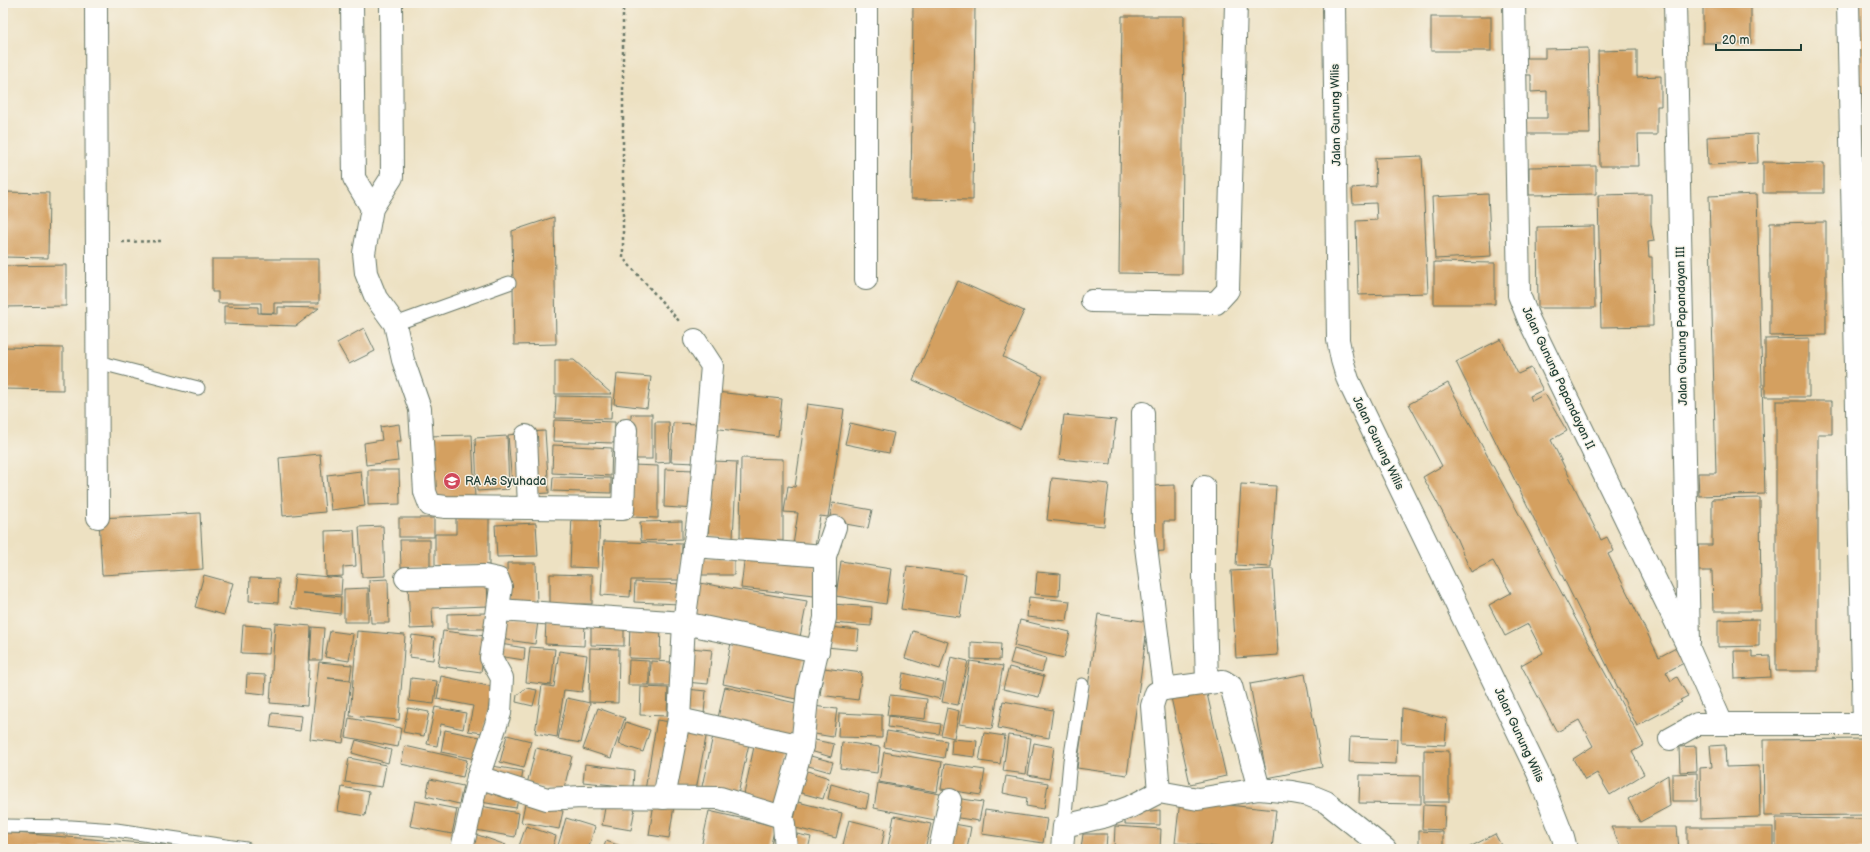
<svg xmlns="http://www.w3.org/2000/svg" width="1870" height="852" viewBox="0 0 1870 852" font-family="'Balsamiq Sans',sans-serif">
  <rect width="100%" height="100%" fill="#f7f3e8"/>
  <filter id="ink" filterUnits="userSpaceOnUse"><feTurbulence type="fractalNoise" baseFrequency=".025" numOctaves="2"/><feDisplacementMap in="SourceGraphic" scale="8" xChannelSelector="R" yChannelSelector="G"/><feConvolveMatrix kernelMatrix="1 2 1 2 8 2 1 2 1" color-interpolation-filters="sRGB"/></filter>
  <filter id="wash" filterUnits="userSpaceOnUse"><feTurbulence type="fractalNoise" baseFrequency=".012" numOctaves="4" result="noise"/><feDisplacementMap in="SourceGraphic" scale="16" xChannelSelector="R" yChannelSelector="G"/><feGaussianBlur stdDeviation="0.9" result="paint"/><feColorMatrix in="noise" values="0 0 0 0 0 0 0 0 0 0 0 0 0 0 0 0 0 1.4 0 .05"/><feComposite in="paint" operator="in"/></filter>
  <g filter="url(#wash)">
    <rect width="100%" height="100%" fill="#ede1c2"/>
    <g id="blocks">
      <g fill="#d4a060">
        <polygon points="913,3 975,3 973,200 911,199"/>
        <rect x="1703" y="3" width="48" height="40"/>
        <polygon points="1858,3 1867,3 1867,561"/>
        <polygon points="1122,16 1184,16 1182,274 1119,273"/>
        <rect x="1431" y="17" width="60" height="34"/>
        <polygon points="1588,48 1590,134 1521,134 1521,118 1547,118 1547,91 1531,92 1531,75 1526,75 1526,58 1545,58 1545,49"/>
        <polygon points="1637,50 1637,77 1661,76 1661,106 1657,106 1657,135 1638,135 1639,166 1600,166 1598,51"/>
        <polygon points="1757,134 1758,163 1708,165 1707,137"/>
        <polygon points="1422,156 1428,293 1358,295 1356,221 1377,220 1376,203 1353,204 1352,188 1376,186 1375,158"/>
        <polygon points="1763,162 1824,163 1824,193 1763,193"/>
        <polygon points="1596,166 1596,194 1529,195 1529,167"/>
        <polygon points="3,192 49,193 48,258 3,257"/>
        <polygon points="1488,194 1491,256 1435,259 1432,197"/>
        <polygon points="1651,194 1651,224 1654,241 1648,242 1649,257 1652,257 1653,326 1601,327 1598,195"/>
        <polygon points="1757,194 1765,494 1699,496 1698,473 1716,473 1709,196"/>
        <polygon points="554,217 556,344 514,345 512,231"/>
        <polygon points="1826,222 1826,335 1770,336 1770,223"/>
        <polygon points="1594,226 1595,308 1538,308 1537,227"/>
        <polygon points="212,259 319,259 319,303 274,303 274,313 261,313 261,303 218,303 218,292 212,292"/>
        <polygon points="1434,262 1495,263 1495,304 1434,304"/>
        <polygon points="66,265 66,306 3,307 3,266"/>
        <polygon points="958,281 1024,311 1003,357 1043,376 1020,429 913,380"/>
        <polygon points="224,306 258,307 258,313 278,314 278,307 319,308 296,326 224,324"/>
        <polygon points="364,328 375,351 349,364 337,343"/>
        <polygon points="1809,338 1809,397 1765,397 1765,339"/>
        <polygon points="1501,339 1518,374 1531,368 1543,390 1530,396 1532,401 1545,394 1567,431 1551,440 1601,540 1607,537 1614,551 1608,554 1659,657 1676,648 1684,663 1666,672 1671,681 1677,677 1688,696 1680,700 1682,702 1637,726 1456,362"/>
        <polygon points="3,347 63,348 63,390 3,389"/>
        <polygon points="555,360 574,360 612,394 555,394"/>
        <polygon points="617,374 651,377 647,408 614,404"/>
        <polygon points="1448,383 1644,745 1632,752 1644,774 1610,795 1597,773 1585,780 1573,759 1593,746 1579,720 1557,732 1521,665 1543,653 1528,624 1505,636 1489,605 1511,593 1493,561 1471,572 1455,535 1423,477 1442,466 1409,404"/>
        <polygon points="716,392 782,399 778,436 712,428"/>
        <polygon points="556,396 612,397 611,419 555,418"/>
        <polygon points="1776,401 1832,401 1832,434 1818,434 1818,671 1776,671"/>
        <polygon points="807,404 844,409 828,517 820,516 815,547 793,545 798,513 784,512 788,486 795,487"/>
        <rect x="631" y="414" width="21" height="45"/>
        <polygon points="1064,415 1116,420 1111,464 1059,459"/>
        <polygon points="554,420 615,422 614,443 553,441"/>
        <polygon points="655,422 669,422 670,462 655,463"/>
        <polygon points="673,423 699,424 697,463 671,462"/>
        <polygon points="850,423 894,433 889,453 845,444"/>
        <polygon points="399,424 401,441 396,441 398,461 366,465 364,443 382,440 380,427"/>
        <polygon points="545,431 549,493 532,494 528,432"/>
        <polygon points="524,433 527,484 512,485 508,435"/>
        <polygon points="472,435 475,498 430,500 427,436"/>
        <polygon points="507,436 509,489 477,491 475,438"/>
        <polygon points="553,445 612,448 611,476 552,473"/>
        <polygon points="320,454 325,512 283,516 279,458"/>
        <polygon points="741,458 783,459 783,541 740,540"/>
        <polygon points="713,461 737,462 733,538 708,536"/>
        <polygon points="632,465 658,466 658,518 631,517"/>
        <polygon points="665,469 696,470 695,509 664,507"/>
        <polygon points="368,470 399,470 400,504 368,505"/>
        <polygon points="361,471 365,506 331,510 327,475"/>
        <polygon points="553,477 611,478 611,493 552,491"/>
        <polygon points="1052,478 1109,484 1104,526 1047,520"/>
        <polygon points="1241,484 1276,486 1271,567 1236,565"/>
        <polygon points="1175,485 1175,521 1164,521 1164,551 1151,552 1148,486"/>
        <polygon points="1760,498 1761,611 1713,611 1712,571 1695,571 1695,545 1712,545 1712,499"/>
        <polygon points="833,503 872,510 868,528 829,521"/>
        <polygon points="200,513 203,569 102,575 99,518"/>
        <polygon points="572,514 600,515 598,568 570,567"/>
        <polygon points="489,515 489,565 435,566 435,534 456,534 456,516"/>
        <rect x="399" y="518" width="35" height="19"/>
        <polygon points="682,521 682,539 641,541 640,522"/>
        <polygon points="536,523 538,556 497,557 495,525"/>
        <polygon points="383,526 385,576 362,577 359,527"/>
        <polygon points="354,530 356,566 343,567 343,576 326,577 325,531"/>
        <polygon points="400,540 430,540 430,567 401,567"/>
        <polygon points="604,541 682,544 681,580 631,580 630,597 601,595"/>
        <polygon points="745,554 817,561 814,596 741,588"/>
        <polygon points="698,558 734,559 734,575 698,575"/>
        <polygon points="841,561 891,569 886,604 836,596"/>
        <polygon points="507,563 536,563 537,606 508,606"/>
        <polygon points="907,566 966,574 960,617 901,609"/>
        <polygon points="1273,569 1278,655 1236,658 1231,571"/>
        <polygon points="1037,572 1060,574 1059,596 1035,594"/>
        <polygon points="295,574 342,578 341,595 302,593 341,597 340,614 291,608"/>
        <polygon points="550,574 592,575 592,604 550,604"/>
        <polygon points="204,575 233,583 224,615 195,607"/>
        <polygon points="250,578 279,579 278,603 249,601"/>
        <polygon points="388,579 389,623 371,623 369,580"/>
        <polygon points="487,580 488,606 432,608 433,628 410,629 408,584"/>
        <polygon points="635,582 681,584 680,604 634,602"/>
        <polygon points="694,582 807,601 800,637 688,619"/>
        <polygon points="368,588 368,622 344,622 344,589"/>
        <polygon points="1029,597 1070,601 1067,621 1027,617"/>
        <polygon points="832,604 872,607 871,626 831,623"/>
        <polygon points="486,613 486,629 447,629 447,614"/>
        <polygon points="1098,614 1148,622 1127,775 1077,768"/>
        <polygon points="504,616 538,621 535,644 501,639"/>
        <polygon points="1759,619 1759,646 1718,647 1718,620"/>
        <polygon points="546,620 585,623 584,646 545,644"/>
        <polygon points="1020,620 1070,632 1064,658 1014,646"/>
        <polygon points="591,622 624,622 624,646 591,645"/>
        <polygon points="630,622 661,623 660,659 629,658"/>
        <polygon points="275,623 311,626 307,706 270,703"/>
        <polygon points="243,625 271,627 269,654 241,653"/>
        <polygon points="312,627 324,628 322,660 310,660"/>
        <polygon points="829,627 859,630 857,650 826,647"/>
        <polygon points="330,631 353,634 349,661 325,657"/>
        <polygon points="357,631 405,635 399,720 350,716"/>
        <polygon points="443,631 486,636 481,672 438,666"/>
        <polygon points="913,631 948,642 940,669 905,658"/>
        <polygon points="412,635 435,638 433,660 409,657"/>
        <polygon points="971,642 1001,644 1000,660 971,659"/>
        <polygon points="731,643 804,657 796,699 723,684"/>
        <polygon points="500,644 525,648 524,660 498,656"/>
        <polygon points="530,647 555,649 551,685 526,682"/>
        <polygon points="590,648 619,649 618,703 589,702"/>
        <polygon points="690,648 712,650 708,684 685,682"/>
        <polygon points="1014,649 1046,658 1042,672 1010,663"/>
        <polygon points="559,651 587,655 582,692 564,690 557,737 535,733 542,685 554,687"/>
        <polygon points="1734,651 1752,651 1752,657 1770,656 1771,677 1735,679"/>
        <polygon points="951,657 968,661 958,705 942,702"/>
        <polygon points="629,660 649,661 649,685 628,685"/>
        <polygon points="651,661 671,662 670,686 650,686"/>
        <polygon points="970,661 1003,666 992,729 959,724"/>
        <polygon points="319,662 352,665 350,680 328,678 351,681 343,743 310,739"/>
        <polygon points="1009,667 1044,676 1039,697 1003,689"/>
        <polygon points="824,668 862,673 858,700 820,695"/>
        <polygon points="903,673 944,682 940,699 900,689"/>
        <polygon points="247,674 266,675 265,694 246,692"/>
        <polygon points="1305,674 1322,767 1267,778 1250,684"/>
        <polygon points="441,676 493,687 483,733 468,731 473,706 437,699"/>
        <polygon points="411,678 437,681 434,704 409,701"/>
        <polygon points="1205,685 1226,776 1190,784 1170,693"/>
        <polygon points="641,687 668,688 667,716 640,715"/>
        <polygon points="725,687 800,704 792,739 717,722"/>
        <polygon points="526,688 537,690 533,706 516,702 517,695"/>
        <polygon points="686,689 706,691 704,714 683,712"/>
        <polygon points="890,695 927,699 925,719 887,715"/>
        <polygon points="567,698 590,703 581,743 558,739"/>
        <polygon points="1003,701 1053,710 1049,738 998,728"/>
        <polygon points="813,706 837,709 833,737 809,733"/>
        <polygon points="435,707 466,713 463,729 441,724 437,746 427,744"/>
        <polygon points="408,708 429,712 424,736 403,732"/>
        <polygon points="598,708 625,718 611,758 583,749"/>
        <polygon points="947,708 959,711 954,738 941,735"/>
        <polygon points="1402,708 1447,719 1445,745 1401,743"/>
        <polygon points="272,713 302,716 300,731 270,727"/>
        <polygon points="839,713 882,715 882,738 838,737"/>
        <polygon points="889,716 941,724 939,734 888,727"/>
        <polygon points="349,718 401,728 398,747 346,737"/>
        <polygon points="657,720 671,722 659,792 645,790"/>
        <polygon points="626,722 650,730 643,752 619,744"/>
        <polygon points="683,727 707,732 696,790 672,791"/>
        <polygon points="445,730 480,737 475,759 441,752"/>
        <polygon points="714,731 750,739 737,799 701,791"/>
        <polygon points="887,731 947,741 944,758 884,747"/>
        <polygon points="984,733 1005,736 1000,764 979,761"/>
        <polygon points="507,735 531,741 524,768 500,762"/>
        <polygon points="1008,735 1031,738 1026,774 1003,771"/>
        <polygon points="1350,737 1397,739 1396,764 1349,762"/>
        <polygon points="810,739 834,744 831,757 807,750"/>
        <polygon points="952,739 977,741 975,757 951,754"/>
        <polygon points="1867,739 1867,815 1764,816 1763,740"/>
        <polygon points="356,740 391,750 388,763 352,753"/>
        <polygon points="755,742 789,749 778,806 743,799"/>
        <polygon points="842,742 880,747 877,773 840,768"/>
        <polygon points="1034,743 1054,747 1049,779 1028,775"/>
        <polygon points="1725,745 1726,767 1759,766 1760,817 1701,819 1700,768 1712,767 1710,746"/>
        <polygon points="405,746 467,760 463,777 401,764"/>
        <polygon points="1696,746 1697,771 1680,772 1679,747"/>
        <polygon points="536,748 572,756 563,792 527,784"/>
        <polygon points="1424,750 1449,751 1449,802 1424,802"/>
        <polygon points="884,752 942,762 937,792 879,782"/>
        <polygon points="807,755 833,762 830,772 805,765"/>
        <polygon points="349,758 386,765 382,787 345,782"/>
        <polygon points="585,764 634,770 633,787 583,782"/>
        <polygon points="945,764 985,770 981,795 941,789"/>
        <polygon points="492,766 523,771 521,783 490,777"/>
        <polygon points="801,769 829,778 823,799 794,791"/>
        <polygon points="1697,773 1697,801 1672,801 1672,774"/>
        <polygon points="1360,775 1421,776 1421,804 1359,803"/>
        <polygon points="1668,775 1670,806 1640,822 1628,799"/>
        <polygon points="1006,776 1048,783 1044,809 1026,806 1027,798 1003,793"/>
        <polygon points="430,779 463,786 459,804 426,796"/>
        <polygon points="878,783 940,794 935,820 874,808"/>
        <polygon points="831,784 869,795 866,809 828,799"/>
        <polygon points="342,787 369,792 365,816 338,811"/>
        <polygon points="477,788 519,795 516,808 475,801"/>
        <polygon points="955,798 983,802 979,821 952,817"/>
        <polygon points="1180,800 1276,810 1272,849 1236,849 1175,843"/>
        <polygon points="415,801 457,809 452,834 410,826"/>
        <polygon points="606,802 635,808 631,830 602,825"/>
        <polygon points="798,802 842,813 836,838 792,827"/>
        <polygon points="654,803 674,806 669,838 649,835"/>
        <polygon points="525,804 563,811 559,829 521,822"/>
        <polygon points="475,805 519,813 515,837 470,829"/>
        <polygon points="1423,805 1445,806 1444,830 1422,829"/>
        <polygon points="985,810 1047,819 1043,843 982,834"/>
        <polygon points="1160,810 1160,825 1125,824 1125,814"/>
        <polygon points="709,811 775,826 770,849 701,848"/>
        <polygon points="894,816 931,824 925,849 900,849 888,846"/>
        <polygon points="566,818 595,827 588,849 557,849"/>
        <polygon points="1776,818 1867,819 1867,849 1776,849"/>
        <polygon points="849,820 885,829 881,849 842,849"/>
        <polygon points="954,824 971,827 967,849 949,849"/>
        <polygon points="526,826 556,836 552,849 518,849"/>
        <polygon points="1115,826 1161,829 1160,849 1114,849"/>
        <polygon points="1611,827 1677,827 1679,849 1622,849"/>
        <rect x="1687" y="827" width="86" height="22"/>
        <polygon points="1419,831 1443,832 1443,849 1419,849"/>
        <polygon points="3,832 205,848 205,849 3,849"/>
        <polygon points="475,834 506,845 504,849 470,849"/>
        <polygon points="797,834 811,837 808,849 793,849"/>
        <polygon points="1083,834 1107,834 1106,849 1081,849"/>
        <polygon points="1495,834 1503,849 1466,849"/>
        <polygon points="606,841 629,849 603,849"/>
        <polygon points="1186,845 1208,848 1208,849 1186,849"/>
      </g>
    </g>
  </g>
  <g filter="url(#ink)">
    <use href="#blocks" fill-opacity="0" stroke="#677666" stroke-width="1"/>
    <g fill="none" stroke-linecap="round" stroke-linejoin="round">
      <g stroke="#677666" stroke-width="15">
        <g id="service">
          <polyline points="395,324 509,283"/>
          <polyline points="97,362 198,388"/>
          <polyline points="3,826 71,827 116,830 246,849"/>
          <polyline points="1064,826 1070,761 1082,685"/>
        </g>
      </g>
      <g stroke="#677666" stroke-width="24">
        <g id="minor">
          <polyline points="96,3 98,517"/>
          <polyline points="352,3 354,178 372,208"/>
          <polyline points="391,3 392,177 372,208 364,253 366,273 376,298 395,324 403,360 420,409 425,492 430,505 446,507 623,509 626,430"/>
          <polyline points="866,3 866,279"/>
          <polyline points="1334,3 1338,340 1342,360 1348,380 1538,773 1563,837 1566,849"/>
          <polyline points="1514,3 1519,295 1529,320 1689,649 1722,724"/>
          <polyline points="1675,3 1689,642"/>
          <polyline points="1848,3 1864,724"/>
          <polyline points="1092,301 1216,303 1228,290 1236,3"/>
          <polyline points="1143,413 1144,531 1164,689"/>
          <polyline points="526,436 529,507"/>
          <polyline points="1204,487 1204,576 1207,682"/>
          <polyline points="694,546 825,556"/>
          <polyline points="406,578 484,576 498,579 501,587 491,658 502,678 500,713 478,777 462,849"/>
          <polyline points="499,610 684,623 818,651"/>
          <polyline points="679,719 802,746"/>
          <polyline points="1670,739 1697,724 1867,724"/>
          <polyline points="478,777 547,799 581,797 720,798 782,817"/>
          <polyline points="1159,792 1152,706 1156,693 1164,689 1223,681 1231,686 1259,789"/>
          <polyline points="664,798 679,719 684,623 700,505 712,366 695,340"/>
          <polyline points="786,849 784,824 782,817 802,746 808,690 825,618 825,556 835,527"/>
          <polyline points="940,849 950,800"/>
          <polyline points="1062,849 1064,826 1106,816 1130,807 1159,792 1198,799 1259,789 1292,792 1309,795 1326,802 1385,849"/>
        </g>
      </g>
      <g stroke="#677666" stroke-width="2.5" stroke-dasharray="3 3" stroke-linecap="butt">
        <polyline points="623,3 623,258 679,321"/>
        <polyline points="122,242 162,241"/>
      </g>
      <use href="#service" stroke="#fff" stroke-width="13"/>
      <use href="#minor" stroke="#fff" stroke-width="22"/>
    </g>
  </g>
  <defs>
    <g id="school-disc" transform="scale(0.9)"><circle r="9.5" fill="#d1495b" stroke="#f7f3e8"/><path d="M0-5L7-2L0 1L-7-2ZM-4 1L0 2.5L4 1V4Q0 6-4 4Z" fill="#fff"/></g>
  </defs>
  <g fill-rule="evenodd">
    <use href="#school-disc" x="452" y="481"/>
  </g>
  <g text-anchor="middle" dominant-baseline="central" stroke-width="3" stroke-linejoin="round" paint-order="stroke">
    <g font-size="12" fill="#1f3d34" stroke="#f7f3e8">
      <text transform="translate(1336 115) rotate(-91)">Jalan Gunung Wilis</text>
      <text transform="translate(1682 326) rotate(-91)">Jalan Gunung Papandayan III</text>
      <text transform="translate(1558 378) rotate(65)">Jalan Gunung Papandayan II</text>
      <text transform="translate(1378 443) rotate(64)">Jalan Gunung Wilis</text>
      <text transform="translate(1519 735) rotate(65)">Jalan Gunung Wilis</text>
    </g>
    <g font-size="12" fill="#1f3d34" stroke="#f7f3e8" text-anchor="start">
      <text x="465" y="481">RA As Syuhada</text>
    </g>
  </g>
  <rect width="1870" height="852" fill="none" stroke="#f7f3e8" stroke-width="16"/>
  <path d="M1716 44v6h85v-6" fill="none" stroke="#1f3d34" stroke-width="2"/>
  <text x="1722" y="44" font-size="12" fill="#1f3d34" stroke="#f7f3e8" stroke-width="3" paint-order="stroke">20 m</text>
</svg>
